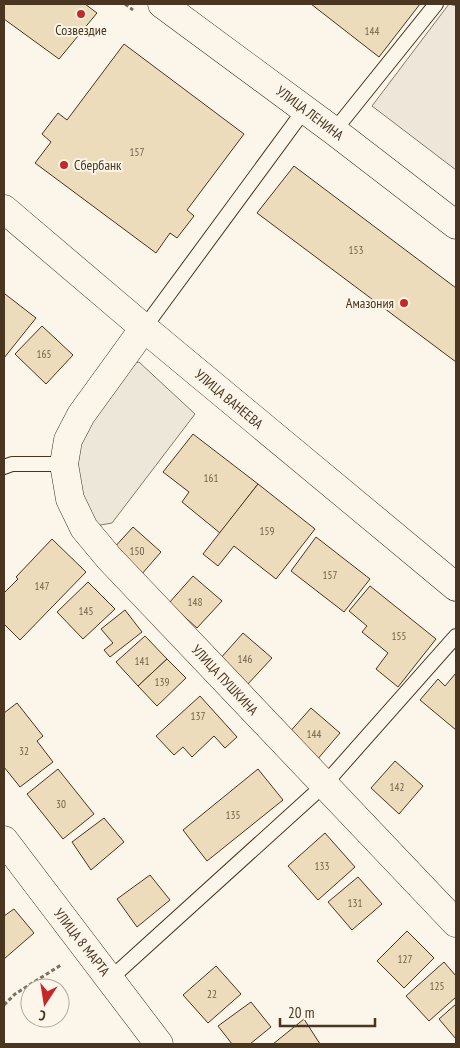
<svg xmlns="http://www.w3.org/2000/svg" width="460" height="1048" viewBox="0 0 460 1048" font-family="'PT Sans Narrow',sans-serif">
  <rect width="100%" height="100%" fill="#fbf6e9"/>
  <polygon fill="#ede6d9" stroke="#887966" points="449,4 456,6 456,170 372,106"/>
  <polygon fill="#ede7d9" stroke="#887966" points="139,362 195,414 112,523 84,528 66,451 115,368"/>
  <g fill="#ecdcbc" stroke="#4a3520">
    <polygon points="4,4 85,4 97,13 59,59 4,19"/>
    <polygon points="311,4 420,4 379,57"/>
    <polygon points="124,44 244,134 187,210 194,216 177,238 170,233 156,253 35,163 51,142 42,134 58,113 67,120"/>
    <polygon points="294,166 456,288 456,362 257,213"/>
    <polygon points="5,294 36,318 4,358 4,296"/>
    <polygon points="42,326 73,355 46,384 15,354"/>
    <polygon points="193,434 258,484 220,533 182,502 189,492 163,472"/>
    <polygon points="258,484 315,529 276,579 234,546 218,566 203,554"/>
    <polygon points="133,527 161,552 141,575 112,550"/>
    <polygon points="316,537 370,579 344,612 291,571"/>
    <polygon points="52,539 86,572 20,640 4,624 4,593 18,579 16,577"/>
    <polygon points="193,576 222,601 197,628 169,603"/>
    <polygon points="88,582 115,609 83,639 57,612"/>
    <polygon points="370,586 436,639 398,687 376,669 388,653 362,632 367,626 349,611"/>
    <polygon points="125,610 142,632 110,657 104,650 113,643 101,629"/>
    <polygon points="243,633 272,658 247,685 219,660"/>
    <polygon points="145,636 167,659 138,686 116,662"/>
    <polygon points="167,659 186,678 157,706 138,686"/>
    <polygon points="456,673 456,730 420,700 438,679 445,686"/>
    <polygon points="200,696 237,737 225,748 214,736 192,757 183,747 174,755 156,736"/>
    <polygon points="17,703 43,736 37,741 53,762 20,787 4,767 4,713"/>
    <polygon points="311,708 340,733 316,761 287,735"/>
    <polygon points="395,761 423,786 399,814 371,788"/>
    <polygon points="58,769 94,814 63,839 27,794"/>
    <polygon points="258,769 283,800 207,861 183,830"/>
    <polygon points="104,818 124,842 91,870 72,842"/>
    <polygon points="325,833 355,867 318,900 288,866"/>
    <polygon points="150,875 170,900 137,927 117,899"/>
    <polygon points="358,877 382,904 352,930 328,902"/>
    <polygon points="14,909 34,933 4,959 4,916"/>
    <polygon points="407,931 434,958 404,988 377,961"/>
    <polygon points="444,962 456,976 456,997 429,1021 406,996"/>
    <polygon points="216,966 241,994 208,1023 183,995"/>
    <polygon points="251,1002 271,1027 250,1044 232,1044 218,1026"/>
    <polygon points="456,1004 456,1039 439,1019"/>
    <polygon points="304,1019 320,1044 273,1044"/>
  </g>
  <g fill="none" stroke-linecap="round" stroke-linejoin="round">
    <g stroke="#4a3520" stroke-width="16">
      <g id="lane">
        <polyline points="334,131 436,4"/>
        <polyline points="144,328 305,109"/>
        <polyline points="4,467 12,464 64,464"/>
        <polyline points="110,979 324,785 456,636"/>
      </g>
    </g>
    <g stroke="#4a3520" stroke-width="29">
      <g id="street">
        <polyline points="162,4 334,131 456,225"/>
        <polyline points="4,209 144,328 456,587"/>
        <polyline points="144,328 81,415 68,440 64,464 70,499 84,528 109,558 456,923"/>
        <polyline points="4,840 159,1044"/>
      </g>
    </g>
    <g stroke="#7f6f5c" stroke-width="3" stroke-dasharray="4 2.5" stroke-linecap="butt">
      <polyline points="125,4 133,10"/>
      <polyline points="4,1005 15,994 61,965"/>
    </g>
    <use href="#lane" stroke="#fbf6e9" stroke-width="14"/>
    <use href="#street" stroke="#fbf6e9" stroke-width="28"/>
  </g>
  <g fill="#c62828" stroke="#fbf6e9" stroke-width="2">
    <circle cx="81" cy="14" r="5"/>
    <circle cx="64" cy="165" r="5"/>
    <circle cx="404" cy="303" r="5"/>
  </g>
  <g text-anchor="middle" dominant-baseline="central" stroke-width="4" stroke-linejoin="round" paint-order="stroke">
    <g font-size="11" fill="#725f47">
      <text x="372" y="31">144</text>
      <text x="137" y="152">157</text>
      <text x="356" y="250">153</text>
      <text x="44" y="354">165</text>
      <text x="211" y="478">161</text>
      <text x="267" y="531">159</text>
      <text x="137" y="551">150</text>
      <text x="330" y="575">157</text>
      <text x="42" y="586">147</text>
      <text x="195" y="602">148</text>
      <text x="86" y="611">145</text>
      <text x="399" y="636">155</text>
      <text x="245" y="659">146</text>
      <text x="142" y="661">141</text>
      <text x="162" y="682">139</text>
      <text x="198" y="716">137</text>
      <text x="314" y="734">144</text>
      <text x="24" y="751">32</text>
      <text x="397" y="787">142</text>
      <text x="61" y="804">30</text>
      <text x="233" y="815">135</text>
      <text x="322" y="866">133</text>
      <text x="355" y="903">131</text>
      <text x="405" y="959">127</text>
      <text x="437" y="986">125</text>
      <text x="212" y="994">22</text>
    </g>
    <g font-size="14" fill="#4a3520" stroke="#fbf6e9">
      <text x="81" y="30">Созвездие</text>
      <text x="74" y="165" text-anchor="start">Сбербанк</text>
      <text x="394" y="303" text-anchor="end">Амазония</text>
    </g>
    <g font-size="14" fill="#4a3520" stroke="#fbf6e9">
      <text transform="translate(310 113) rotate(37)">УЛИЦА ЛЕНИНА</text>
      <text transform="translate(229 399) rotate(40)">УЛИЦА ВАНЕЕВА</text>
      <text transform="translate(225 680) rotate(47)">УЛИЦА ПУШКИНА</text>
      <text transform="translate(82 942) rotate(52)">УЛИЦА 8 МАРТА</text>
    </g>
  </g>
  <rect width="460" height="1048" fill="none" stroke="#4a3520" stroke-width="10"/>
  <g transform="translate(45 1003) rotate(192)"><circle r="24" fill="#fbf6e9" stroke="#b4a999"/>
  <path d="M0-4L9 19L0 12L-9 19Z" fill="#c62828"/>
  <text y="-8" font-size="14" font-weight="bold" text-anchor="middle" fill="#4a3520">С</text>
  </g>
  <path d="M280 1018v8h95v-8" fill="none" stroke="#4a3520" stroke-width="2.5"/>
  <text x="288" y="1018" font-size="15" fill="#4a3520" stroke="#fbf6e9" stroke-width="4" paint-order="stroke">20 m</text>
</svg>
